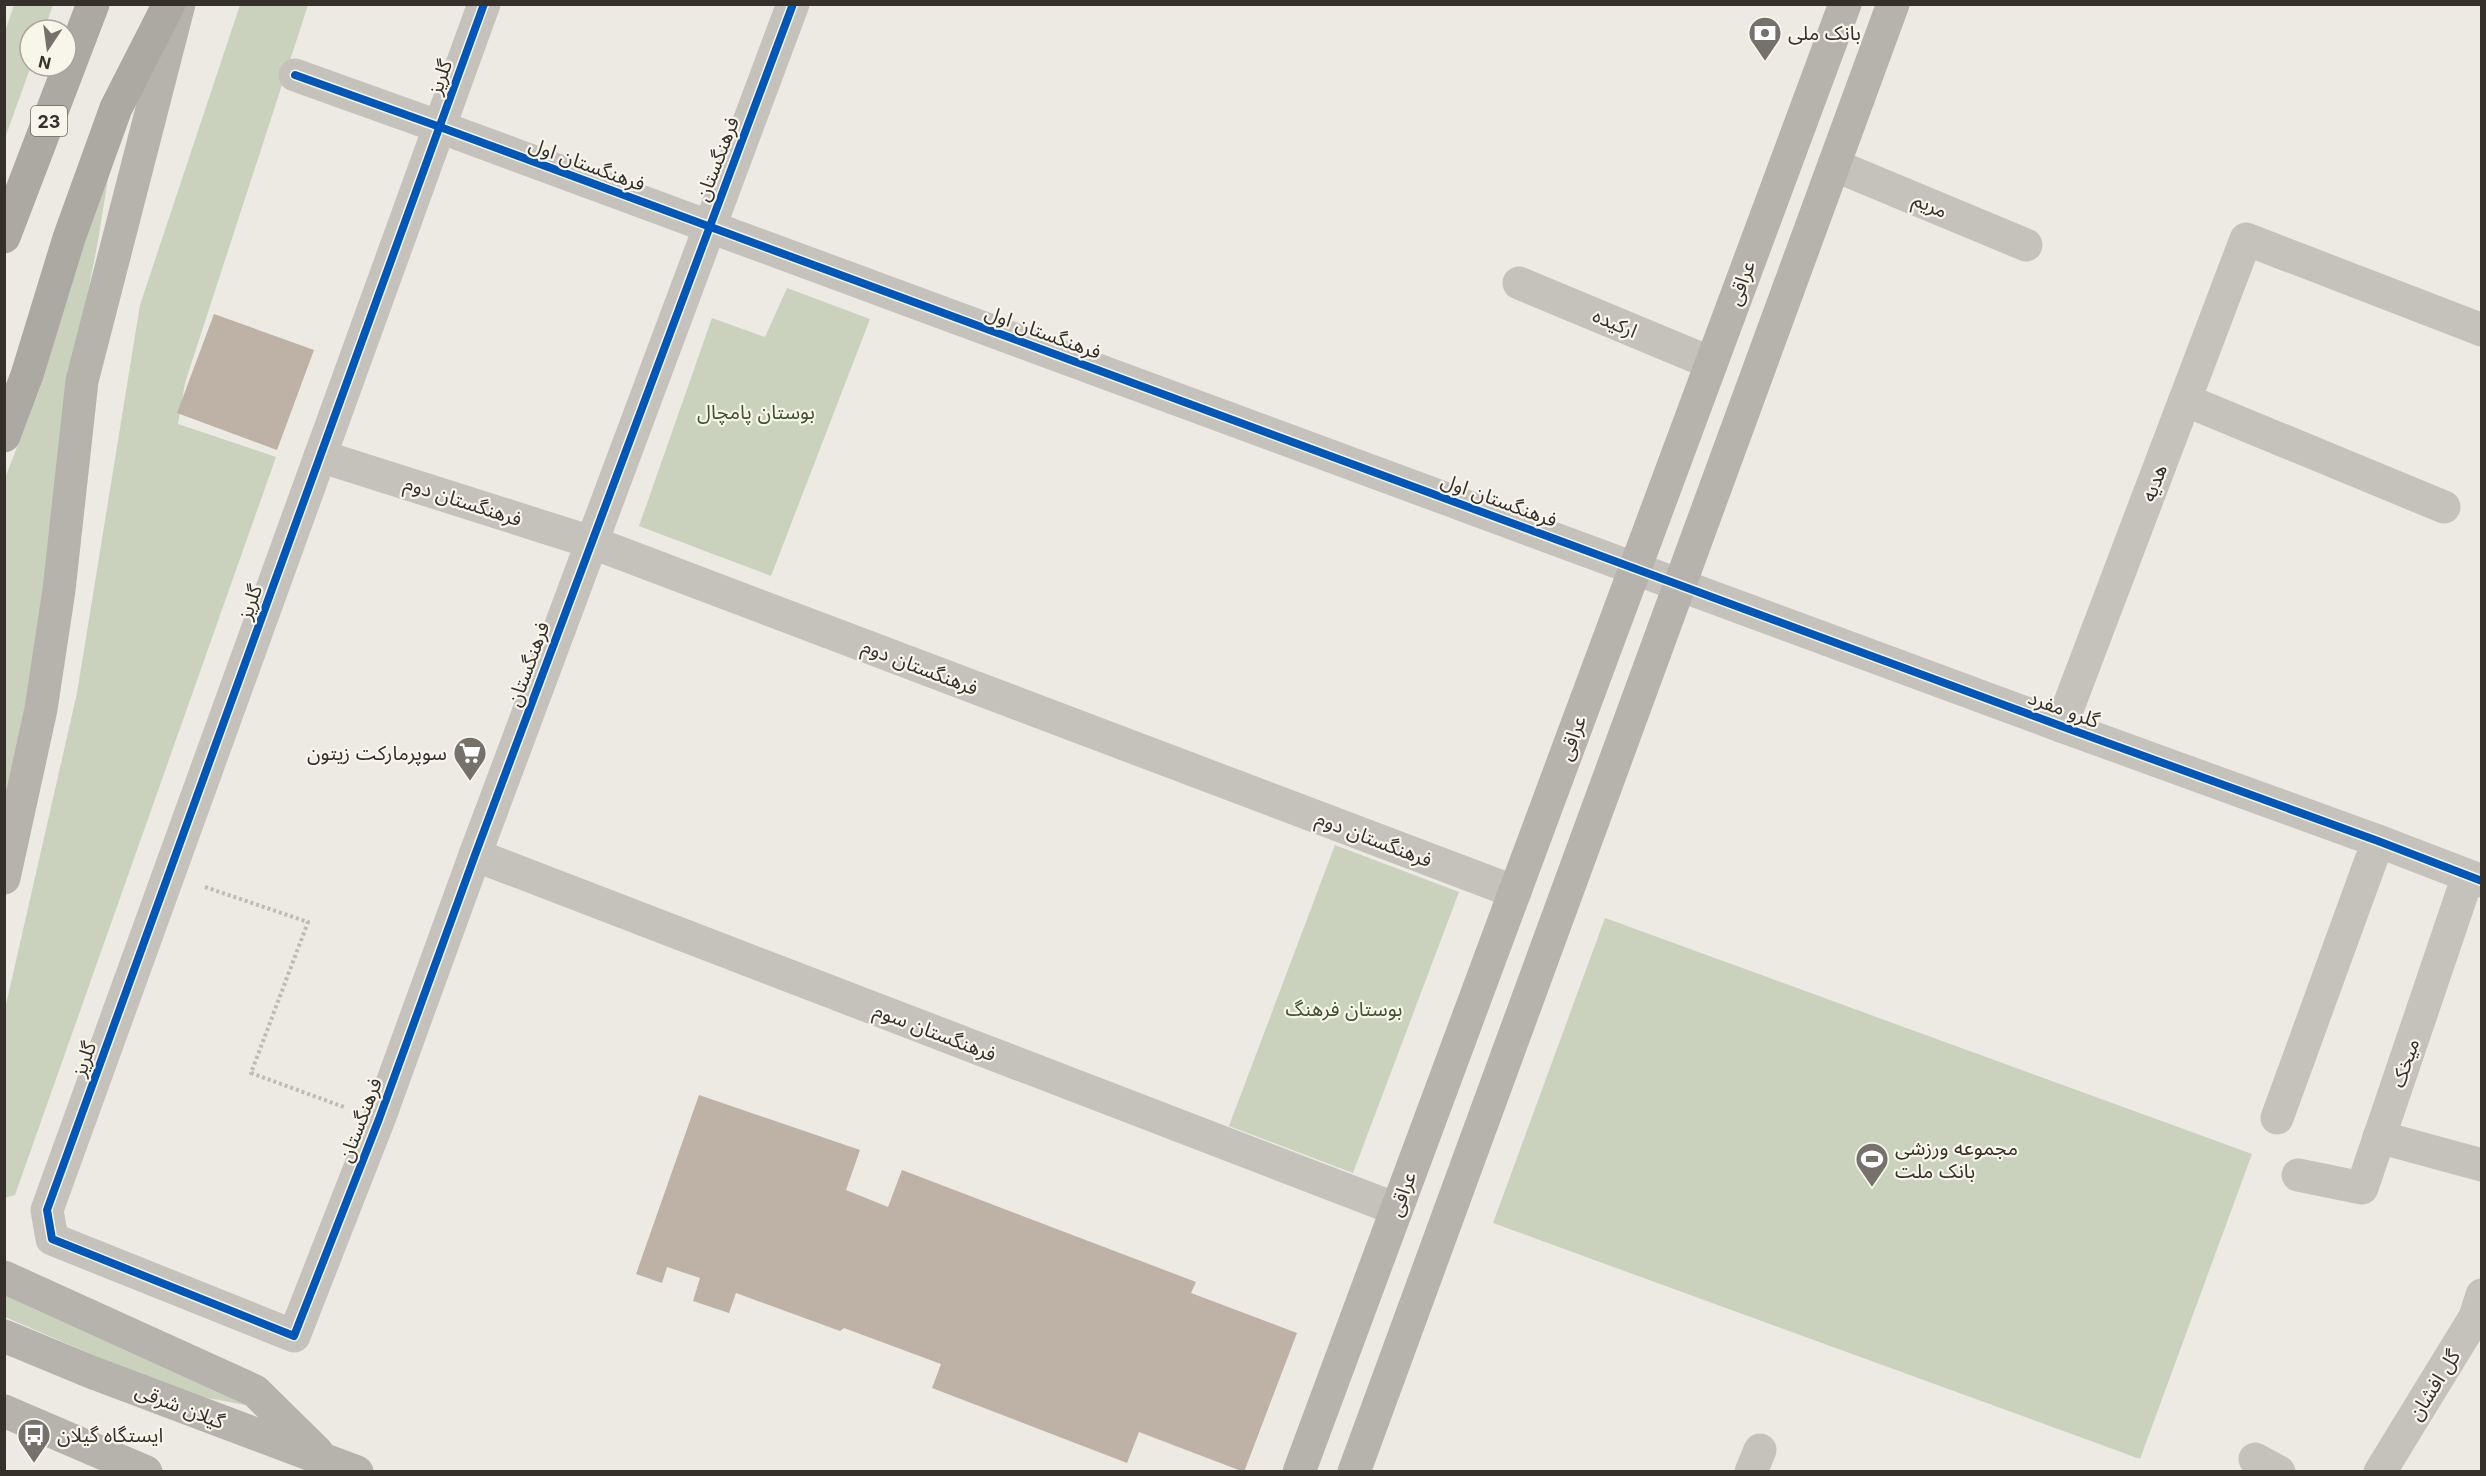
<svg xmlns="http://www.w3.org/2000/svg" width="2486" height="1476" viewBox="0 0 2486 1476" font-family="Inter,'Noto Sans Arabic',sans-serif">
  <rect width="100%" height="100%" fill="#eceae3"/>
  <g fill="#cad2be">
    <polygon points="14,5 53,5 44,30 30,30 31,66 5,138 5,31"/>
    <polygon points="240,5 308,5 185,383 178,424 276,457 15,1195 5,1198 5,1009 77,693 140,305"/>
    <polygon points="112,153 98,241 71,379 42,622 5,809 5,478 40,388"/>
    <polygon points="787,288 870,319 771,576 639,526 712,318 765,337"/>
    <polygon points="1335,845 1459,892 1353,1173 1229,1126"/>
    <polygon points="1605,918 2252,1154 2140,1459 1493,1223"/>
    <polygon points="4,1293 256,1407 181,1393 5,1317"/>
  </g>
  <g fill="#beb2a6">
    <polygon points="214,314 314,350 277,450 177,413"/>
    <polygon points="699,1095 860,1150 846,1190 888,1207 902,1170 1196,1282 1191,1293 1297,1333 1244,1472 1139,1432 1127,1463 932,1388 941,1364 844,1328 840,1331 736,1293 729,1313 693,1301 700,1278 667,1267 662,1283 636,1274"/>
  </g>
  <g fill="none" stroke-linecap="round" stroke-linejoin="round">
    <polyline stroke="#bebab4" stroke-width="4" stroke-dasharray="3 3" stroke-linecap="butt" points="205,887 308,922 251,1073 344,1107"/>
    <g stroke="#c5c2bc" stroke-width="33">
      <polyline points="484,4 47,1210 52,1239 294,1336 379,1119 475,855 793,4"/>
      <polyline points="295,75 440,127 2061,726 2378,841 2482,881"/>
      <polyline points="1834,165 2026,245"/>
      <polyline points="1519,283 1711,363"/>
      <polyline points="2185,400 2444,507"/>
      <polyline points="320,456 591,542 1515,892"/>
      <polyline points="2061,726 2246,239 2482,330"/>
      <polyline points="475,855 1396,1209"/>
      <polyline points="2277,1118 2378,841"/>
      <polyline points="2379,1137 2482,1165"/>
      <polyline points="2298,1175 2362,1188 2468,876"/>
      <polyline points="2255,1459 2279,1472"/>
      <polyline points="1751,1472 1760,1450"/>
      <polyline points="2380,1472 2475,1317 2482,1295"/>
    </g>
    <g stroke="#b6b2ac" stroke-width="33">
      <polyline points="4,878 41,709 59,590 82,381 179,4"/>
      <polyline points="4,1277 255,1391 317,1452"/>
      <polyline points="4,1336 91,1372 357,1472"/>
      <polyline points="4,1411 146,1472"/>
      <polyline points="1299,1472 1845,4"/>
      <polyline points="1354,1472 1893,4"/>
    </g>
    <g stroke="#aba9a2" stroke-width="33">
      <polyline points="4,237 93,4"/>
      <polyline points="4,436 27,375 69,238 116,108 169,4"/>
    </g>
    <g stroke="#f8f5eb" stroke-width="11">
      <g id="cycleway">
        <polyline points="484,4 47,1210 52,1239 294,1336 379,1119 475,855 793,4"/>
        <polyline points="295,75 440,127 2061,726 2378,841 2482,881"/>
      </g>
    </g>
    <use href="#cycleway" stroke="#0057b8" stroke-width="8"/>
  </g>
  <defs>
    <g id="bank-pin" transform="scale(1.725)"><path d="M0 17L-7.5 6A9.5 9.5 0 1 1 7.5 6Z" fill="#76716b" stroke="#f8f5eb"/><path d="M-6-4H6V4H-6ZM0-2.3a2.3 2.3 0 1 0 0 4.6a2.3 2.3 0 1 0 0-4.6Z" fill="#fff"/></g>
    <g id="supermarket-pin" transform="scale(1.725)"><path d="M0 17L-7.5 6A9.5 9.5 0 1 1 7.5 6Z" fill="#76716b" stroke="#f8f5eb"/><path d="M-6-5.5h2.5l.6 2H6L4.5 2H-2.5L-4.4-4H-6ZM-1.5 3.2a1.3 1.3 0 1 0 .1 0ZM3 3.2a1.3 1.3 0 1 0 .1 0Z" fill="#fff"/></g>
    <g id="stadium-pin" transform="scale(1.725)"><path d="M0 17L-7.5 6A9.5 9.5 0 1 1 7.5 6Z" fill="#76716b" stroke="#f8f5eb"/><path d="M0-5a6.5 5 0 1 0 0 10a6.5 5 0 1 0 0-10ZM-3.5-1.8h7v3.6h-7Z" fill="#fff"/></g>
    <g id="bus-pin" transform="scale(1.725)"><path d="M0 17L-7.5 6A9.5 9.5 0 1 1 7.5 6Z" fill="#76716b" stroke="#f8f5eb"/><path d="M-5-6H5V4H4V6H2V4H-2V6H-4V4H-5ZM-3.5-4V0h7V-4ZM-3.5 1.2v1.5H-2V1.2ZM2 1.2v1.5H3.5V1.2Z" fill="#fff"/></g>
  </defs>
  <g fill-rule="evenodd">
    <use href="#bank-pin" x="1765" y="33"/>
    <use href="#supermarket-pin" x="470" y="753"/>
    <use href="#stadium-pin" x="1872" y="1159"/>
    <use href="#bus-pin" x="34" y="1435"/>
  </g>
  <g text-anchor="middle" dominant-baseline="central" stroke-width="4.5" stroke-linejoin="round" paint-order="stroke">
    <rect fill="#f8f5eb" stroke="#706b64" stroke-width="1.5" x="31" y="106" width="36" height="30" rx="4.5"/>
    <g font-size="18" font-weight="bold" fill="#36302a">
      <text x="49" y="121">23</text>
    </g>
    <g font-size="20" fill="#36302a" stroke="#f8f5eb" text-anchor="start">
      <text x="1788" y="33">بانک ملی</text>
      <text x="447" y="753" text-anchor="end">سوپرمارکت زیتون</text>
      <text x="1895" y="1148">مجموعه ورزشی<tspan x="1895" dy="23">بانک ملت</tspan></text>
      <text x="57" y="1435">ایستگاه گیلان</text>
    </g>
    <g font-size="20" fill="#36302a" stroke="#f8f5eb">
      <text transform="translate(440 77) rotate(-70)">گلریز</text>
      <text transform="translate(717 159) rotate(-69)">فرهنگستان</text>
      <text transform="translate(587 164) rotate(20)">فرهنگستان اول</text>
      <text transform="translate(1930 205) rotate(23)">مریم</text>
      <text transform="translate(1741 283) rotate(-70)">عراقی</text>
      <text transform="translate(1615 323) rotate(23)">ارکیده</text>
      <text transform="translate(1043 332) rotate(20)">فرهنگستان اول</text>
      <text transform="translate(2154 483) rotate(-69)">هدیه</text>
      <text transform="translate(1499 500) rotate(20)">فرهنگستان اول</text>
      <text transform="translate(463 501) rotate(18)">فرهنگستان دوم</text>
      <text transform="translate(250 602) rotate(-70)">گلریز</text>
      <text transform="translate(528 664) rotate(-70)">فرهنگستان</text>
      <text transform="translate(920 667) rotate(21)">فرهنگستان دوم</text>
      <text transform="translate(2064 709) rotate(20)">گلرو مفرد</text>
      <text transform="translate(1572 738) rotate(-70)">عراقی</text>
      <text transform="translate(1374 839) rotate(21)">فرهنگستان دوم</text>
      <text transform="translate(935 1032) rotate(21)">فرهنگستان سوم</text>
      <text transform="translate(84 1059) rotate(-70)">گلریز</text>
      <text transform="translate(2405 1063) rotate(-71)">میخک</text>
      <text transform="translate(360 1120) rotate(-69)">فرهنگستان</text>
      <text transform="translate(1402 1194) rotate(-70)">عراقی</text>
      <text transform="translate(2434 1385) rotate(-58)">گل افشان</text>
      <text transform="translate(180 1406) rotate(21)">گیلان شرقی</text>
    </g>
    <g font-size="20" fill="#405230" stroke="#f8f5eb">
      <text x="756" y="412">بوستان پامچال</text>
      <text x="1344" y="1009">بوستان فرهنگ</text>
    </g>
  </g>
  <rect width="2486" height="1476" fill="none" stroke="#36302a" stroke-width="12"/>
  <g transform="translate(48 48) rotate(193)"><circle r="28" fill="#f8f5eb" stroke="#aaa69e" stroke-width="1.5"/>
  <path d="M0-4.5L10 22L0 15L-10 22Z" fill="#76716b"/>
  <text y="-9" font-size="16" font-weight="bold" text-anchor="middle" fill="#36302a">N</text>
  </g>
</svg>
